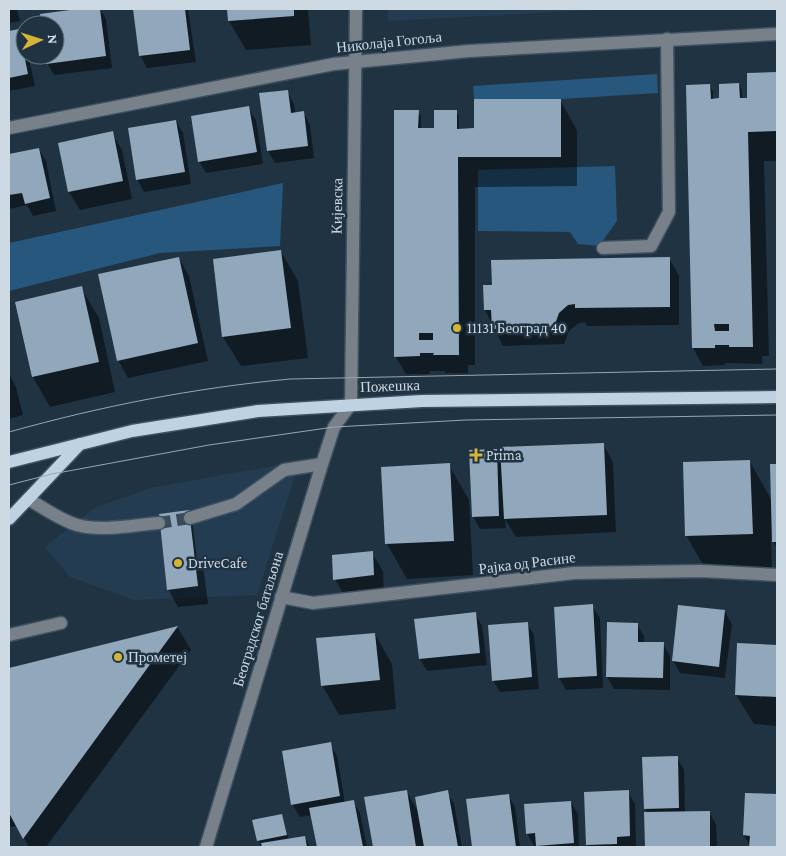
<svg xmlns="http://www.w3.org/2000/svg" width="786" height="856" viewBox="0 0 786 856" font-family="'Crimson Pro',serif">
  <rect width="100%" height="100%" fill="#203343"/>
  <g fill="#233c51">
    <polygon points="388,9 614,9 388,21"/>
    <polygon points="295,462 295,475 257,595 134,600 70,577 45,547 94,508 151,488"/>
  </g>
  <g fill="#27577c">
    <polygon points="657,74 658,93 561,99 474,99 473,86"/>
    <polygon points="615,166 617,221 599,246 578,244 570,232 478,231 478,170"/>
    <polygon points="283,183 280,246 160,253 9,291 9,243"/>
  </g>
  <g fill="#0007">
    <polygon points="9,9 17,9 20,21 9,23"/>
    <polygon points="64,9 100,9 106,19 112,68 54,75 47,63 46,55 55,55 55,25 42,25 66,12"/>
    <polygon points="134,9 188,9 196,62 147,68 140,55"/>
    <polygon points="228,9 320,9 308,10 311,45 246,50 229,21"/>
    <polygon points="18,31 25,42 25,55 28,55 35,86 9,91 9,33"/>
    <polygon points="777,73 777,161 764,161 769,356 762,356 762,364 725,363 725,365 703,366 693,348 709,86 713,91 713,100 720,99 739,85 742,90 742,99 748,99 748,74"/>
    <polygon points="287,91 294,104 295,113 303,112 310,125 314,158 275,163 268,151"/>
    <polygon points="560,100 577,130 577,186 475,187 475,365 468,365 468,373 445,373 444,371 430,371 429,374 406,374 395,356 418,111 421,117 421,130 435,130 456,111 459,117 459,130 475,130"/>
    <polygon points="248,108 256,120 263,164 206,173 199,161"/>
    <polygon points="176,121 183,133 191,184 144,192 137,179"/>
    <polygon points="112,133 122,150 132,199 80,210 69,192 59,144"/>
    <polygon points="39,149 46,161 56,211 33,216 27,205 9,209 9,155"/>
    <polygon points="281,252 298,281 308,358 241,366 223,337 214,260"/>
    <polygon points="179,258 189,276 208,361 128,378 118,360"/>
    <polygon points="669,258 679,276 679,325 587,326 585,322 579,323 569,331 564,344 503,346 485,310 493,286"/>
    <polygon points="81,288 99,318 115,392 50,407 33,377 16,303"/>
    <polygon points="9,373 16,387 23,415 9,419"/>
    <polygon points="603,444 613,462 616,532 516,537 505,519 506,528 480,529 473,516 496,450 502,461"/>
    <polygon points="750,462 772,501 771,466 777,466 777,548 771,538 772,568 706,570 686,535"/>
    <polygon points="449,465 469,500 473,575 407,579 387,544"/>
    <polygon points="192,518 197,560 204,572 208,604 178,607 168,589"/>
    <polygon points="372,553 383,571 384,593 345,597 335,579"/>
    <polygon points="592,606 600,618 603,688 566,690 559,678 555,608"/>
    <polygon points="725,612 732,624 725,678 680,673 673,661"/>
    <polygon points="475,614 482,626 487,665 427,671 420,659 416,620"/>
    <polygon points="527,623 534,635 539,689 500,692 493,680"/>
    <polygon points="608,623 637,624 644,636 644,643 663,644 670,656 670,690 614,689 607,677"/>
    <polygon points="178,628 191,650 46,847 29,847 17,826 9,827 9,669"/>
    <polygon points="375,634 392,664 396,709 339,715 322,685"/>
    <polygon points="738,644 777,646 777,726 754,724 736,695"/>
    <polygon points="330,744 337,756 345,803 353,801 360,813 367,847 318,847 312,815 300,817 292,804"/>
    <polygon points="677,757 684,770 685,813 709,812 716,824 717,847 646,847 646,813 648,813 645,808"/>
    <polygon points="406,791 419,813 447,792 454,804 462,847 374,847 365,798"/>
    <polygon points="628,792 635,804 636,847 589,847 587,844"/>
    <polygon points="746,794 777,796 777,847 750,847 744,835"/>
    <polygon points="508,795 515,807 520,847 473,847 467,801"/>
    <polygon points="571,802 578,814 579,847 534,846 527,833"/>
    <polygon points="282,815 289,840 305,838 310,847 261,847 254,821"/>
  </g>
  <g fill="#91a7bb" fill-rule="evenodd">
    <polygon points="77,9 100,9 106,56 46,64 45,55 55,55 55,25 41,25 40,14"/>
    <polygon points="133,9 185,9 190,50 139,56"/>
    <polygon points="227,9 294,9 294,16 228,21"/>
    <polygon points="19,29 28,74 9,78 9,31"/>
    <path d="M 777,72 L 777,131 L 748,132 L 753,347 L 729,347 L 729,345 L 715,345 L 715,348 L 692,348 L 686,85 L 710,84 L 711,99 L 719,98 L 719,84 L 739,83 L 740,98 L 747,98 L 747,73 ZM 714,324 L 729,324 L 729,331 L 715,331 Z"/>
    <polygon points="288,90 291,113 304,111 308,146 267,151 259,93"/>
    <path d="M 474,99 L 561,99 L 561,157 L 458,157 L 459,355 L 433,355 L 434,353 L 420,353 L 420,356 L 394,357 L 394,110 L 419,110 L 418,128 L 434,128 L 434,110 L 457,110 L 457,129 L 474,128 ZM 419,333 L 433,333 L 433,340 L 419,340 Z"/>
    <polygon points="249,106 257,152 198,162 191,116"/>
    <polygon points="176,120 185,172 136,180 128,128"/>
    <polygon points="113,131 123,181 68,192 58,143"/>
    <polygon points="39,148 50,198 25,204 22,193 9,195 9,154"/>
    <polygon points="281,250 291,328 222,337 213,259"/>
    <polygon points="179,257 198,343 117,361 98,274"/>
    <polygon points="670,257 670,307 575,308 575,304 568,305 559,313 554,327 492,329 491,310 484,310 483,285 492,285 491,260"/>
    <polygon points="82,286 99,362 32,377 15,302"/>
    <polygon points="604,443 607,515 504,519 500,447"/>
    <polygon points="497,449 499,516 472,517 469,450"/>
    <polygon points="750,460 753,534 685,536 683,462"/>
    <polygon points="450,463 454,541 385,544 381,467"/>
    <polygon points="770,464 777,464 777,542 772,542"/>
    <polygon points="189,510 198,586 167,590 159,514"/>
    <polygon points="373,551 374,575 333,580 332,555"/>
    <polygon points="593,604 597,676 558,678 554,607"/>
    <polygon points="678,605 725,610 719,667 672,661"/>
    <polygon points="476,612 480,653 419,659 414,619"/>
    <polygon points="528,622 532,677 492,681 488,625"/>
    <polygon points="607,622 638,623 638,642 664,642 663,678 606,677"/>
    <polygon points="178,626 23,839 9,813 9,668"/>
    <polygon points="375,633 380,680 321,686 316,638"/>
    <polygon points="737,643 777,645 777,697 735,695"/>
    <polygon points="331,742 340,796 291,805 282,751"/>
    <polygon points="678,756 679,808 644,809 642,757"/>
    <polygon points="407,790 416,847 373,847 364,797"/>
    <polygon points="448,790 458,847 424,847 415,797"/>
    <polygon points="629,790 630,836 617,837 617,844 586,845 584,792"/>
    <polygon points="745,793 777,794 777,847 749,847 750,836 743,835"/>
    <polygon points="509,794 516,847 472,847 466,799"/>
    <polygon points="354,800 363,847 317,847 309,808"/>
    <polygon points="571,801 574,843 536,846 535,833 526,834 524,804"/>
    <polygon points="710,811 710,847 645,847 644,812"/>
    <polygon points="282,814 287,835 257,841 252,820"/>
    <polygon points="305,836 307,847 262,847 261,843"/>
  </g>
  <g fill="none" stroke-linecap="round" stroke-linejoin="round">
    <polyline stroke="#3a4c5b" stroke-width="12" stroke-dasharray="12 6" stroke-linecap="butt" points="159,523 190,518"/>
    <g stroke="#3f5160" stroke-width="15">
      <g id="minor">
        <polyline points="9,128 334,64 469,51 777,34"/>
        <polyline points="603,248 651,246 669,212 667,39"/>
        <path d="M 28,499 C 44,508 60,520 77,525 C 102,532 134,525 159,523"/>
        <polyline points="190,518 236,504 284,470 322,464"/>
        <polyline points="281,597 313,603 574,573 701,571 777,575"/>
        <polyline points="9,635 61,623"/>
        <polyline points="206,847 322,464 334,427 351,404 356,9"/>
      </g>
    </g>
    <g stroke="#3f5160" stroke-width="15">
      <g id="major">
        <polyline points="9,462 132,431 258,411 422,401 777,397"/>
        <polyline points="9,519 80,444"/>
      </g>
    </g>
    <use href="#minor" stroke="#78818a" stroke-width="12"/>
    <use href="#major" stroke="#bed2e3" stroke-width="12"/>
    <g stroke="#98a6b2" stroke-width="1">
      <path d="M 9,432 C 102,406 194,388 290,379 L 777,369"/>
      <polyline points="9,485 52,474 209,445 334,427 466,420 777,415"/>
    </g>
  </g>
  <g fill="#d4b535" stroke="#203343" stroke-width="2">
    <circle cx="457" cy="328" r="5"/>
    <path d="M473.5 447.5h5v5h5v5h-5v5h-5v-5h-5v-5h5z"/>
    <circle cx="178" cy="563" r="5"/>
    <circle cx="118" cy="657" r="5"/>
  </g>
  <g text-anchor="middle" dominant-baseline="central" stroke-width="5" stroke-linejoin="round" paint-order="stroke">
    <g font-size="15" fill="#cdd9e3" stroke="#203343">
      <text transform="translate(389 42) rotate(-6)">Николаја Гогоља</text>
      <text transform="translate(337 206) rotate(-89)">Кијевска</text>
      <text transform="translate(390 386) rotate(-2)">Пожешка</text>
      <text transform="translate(527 563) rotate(-7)">Рајка од Расине</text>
      <text transform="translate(258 619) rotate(-73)">Београдског батаљона</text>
    </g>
    <g font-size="15" fill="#cdd9e3" stroke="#203343" text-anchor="start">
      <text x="467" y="328">11131 Београд 40</text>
      <text x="486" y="455">Prima</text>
      <text x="188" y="563">DriveCafe</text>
      <text x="128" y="657">Прометеј</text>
    </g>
  </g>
  <rect width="786" height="856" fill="none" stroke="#cdd9e3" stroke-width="20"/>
  <g transform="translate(40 40) rotate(86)"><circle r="24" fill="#203343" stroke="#657583"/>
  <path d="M0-4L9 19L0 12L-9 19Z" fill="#d4b535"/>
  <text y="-8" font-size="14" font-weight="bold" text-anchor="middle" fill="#cdd9e3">N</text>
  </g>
</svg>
